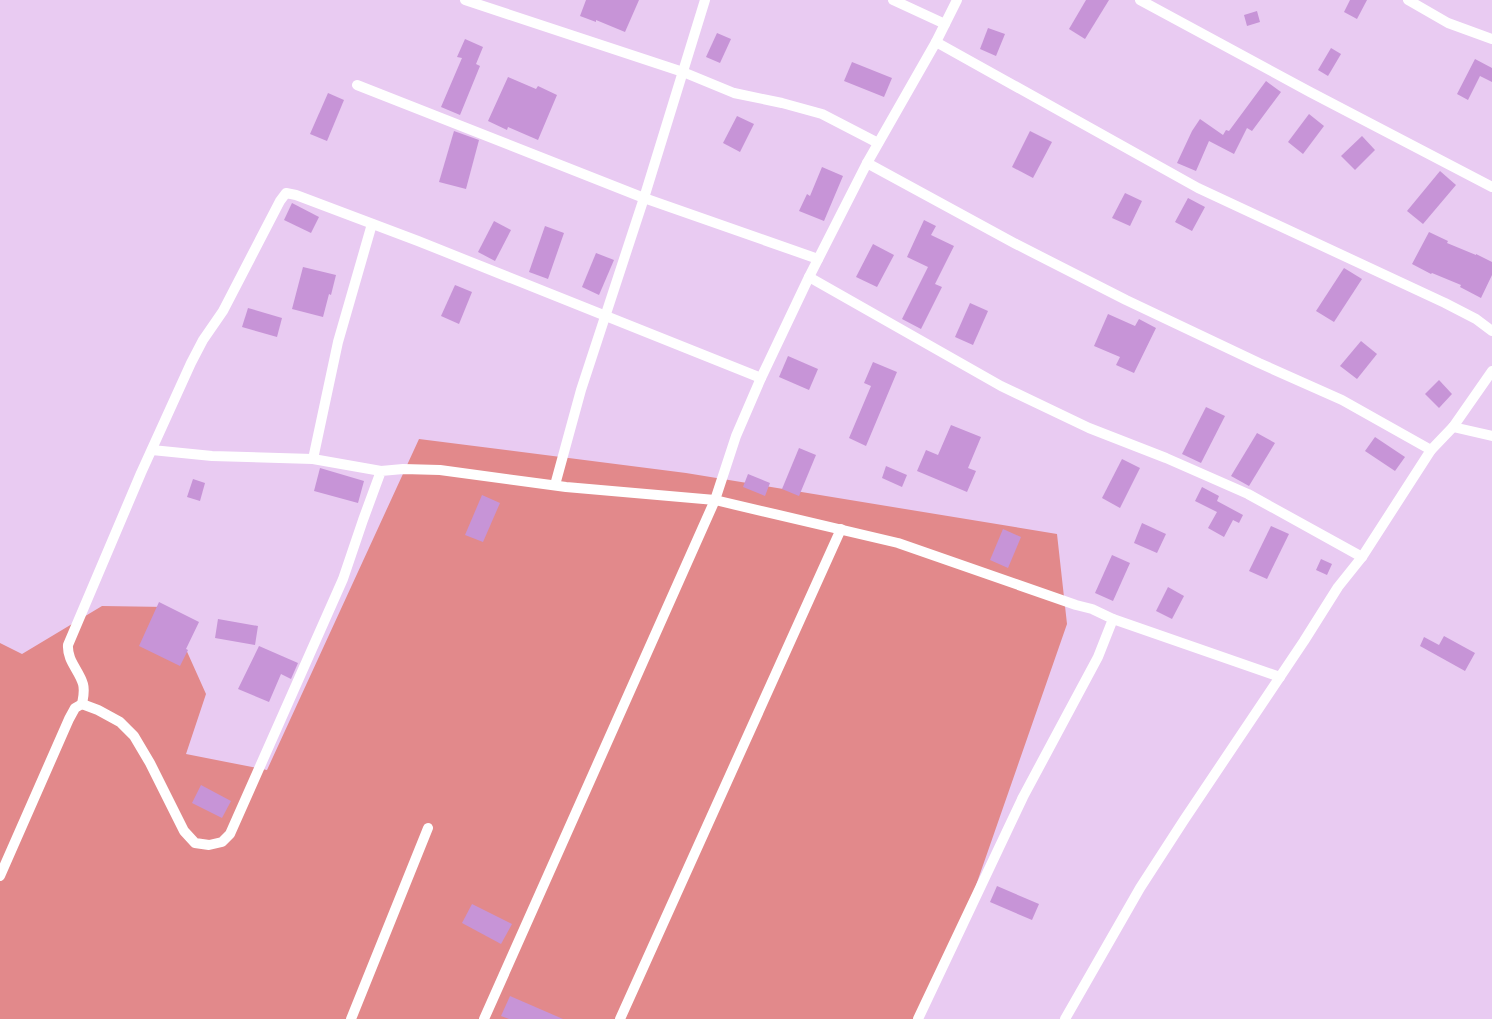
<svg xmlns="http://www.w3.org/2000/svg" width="1492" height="1019" viewBox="0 0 1492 1019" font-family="Signika,sans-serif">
  <rect width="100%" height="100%" fill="#e9cbf2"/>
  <polygon fill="#e2898b" points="419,439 686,473 1057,534 1067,624 958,937 921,1019 0,1019 0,643 22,654 102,606 167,607 206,694 186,754 267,770"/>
  <g fill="#c794d7">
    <polygon points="586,0 639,0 625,32 596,20 596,22 580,16"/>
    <polygon points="1086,0 1109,0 1085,39 1069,29"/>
    <polygon points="1350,0 1367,0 1357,19 1344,12"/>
    <polygon points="1257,11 1260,22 1247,26 1244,15"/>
    <polygon points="988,28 1005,34 996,56 980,49"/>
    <polygon points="717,33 731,39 720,63 706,57"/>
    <polygon points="465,39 483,47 476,64 480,66 460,115 441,107 462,58 457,57"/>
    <polygon points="1331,48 1341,54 1328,76 1318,70"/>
    <polygon points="1475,59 1492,68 1492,82 1480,76 1468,100 1457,94"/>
    <polygon points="852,62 892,78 884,97 844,81"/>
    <polygon points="508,77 536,89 538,86 557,95 538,140 508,127 507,130 488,121"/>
    <polygon points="1266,81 1281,92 1252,131 1247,128 1234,154 1209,141 1196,171 1177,163 1192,131 1200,119 1223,135 1226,130 1229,131"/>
    <polygon points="328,93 344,100 327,141 310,134"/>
    <polygon points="1309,114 1324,126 1303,154 1288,142"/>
    <polygon points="737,116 754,124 740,152 723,143"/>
    <polygon points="454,131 479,140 466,189 439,182"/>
    <polygon points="1030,131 1052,142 1033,178 1012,167"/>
    <polygon points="1362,136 1375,150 1355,170 1341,156"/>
    <polygon points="822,167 843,176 824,221 799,211 807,194 810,196"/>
    <polygon points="1440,171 1456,185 1423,224 1407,211"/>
    <polygon points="1125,193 1142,201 1130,226 1112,218"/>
    <polygon points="1188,198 1205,207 1192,231 1175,222"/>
    <polygon points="292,203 319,217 311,233 284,220"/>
    <polygon points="924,220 936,226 931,235 954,246 935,284 942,287 921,329 902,319 928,267 907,257"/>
    <polygon points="494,221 511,230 495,261 478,252"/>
    <polygon points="545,226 564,233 548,279 529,272"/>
    <polygon points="1429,232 1448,241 1447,243 1476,255 1476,254 1492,262 1492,275 1481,298 1460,287 1461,285 1432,273 1431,274 1412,264"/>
    <polygon points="873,244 894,255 877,287 856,277"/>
    <polygon points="596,253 614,260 599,295 582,287"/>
    <polygon points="303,267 336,275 331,295 329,294 323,317 292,309"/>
    <polygon points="1344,268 1362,279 1334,322 1316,311"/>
    <polygon points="455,285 472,292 459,324 441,316"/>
    <polygon points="970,303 988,311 973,345 955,337"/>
    <polygon points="248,308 282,318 277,337 242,327"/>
    <polygon points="1108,314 1135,326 1139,319 1156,328 1134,373 1116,365 1120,357 1094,346"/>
    <polygon points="1361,341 1377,354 1357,379 1340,366"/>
    <polygon points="788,356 818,369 809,390 779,377"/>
    <polygon points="873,362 897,372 866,446 849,438 871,386 864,383"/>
    <polygon points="1439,380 1452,394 1439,408 1425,394"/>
    <polygon points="1206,407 1225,416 1201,463 1182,454"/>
    <polygon points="951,425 981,437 968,468 976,471 967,492 917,471 926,450 938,455"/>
    <polygon points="1257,433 1275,443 1249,486 1231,476"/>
    <polygon points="1375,437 1405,457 1395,471 1365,451"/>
    <polygon points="799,448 816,455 799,496 782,489"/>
    <polygon points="1122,459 1140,468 1120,508 1102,498"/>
    <polygon points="886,466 907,475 902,487 882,478"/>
    <polygon points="320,468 364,481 358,503 314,491"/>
    <polygon points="748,474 770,483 765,496 743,487"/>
    <polygon points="193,479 205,483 200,501 187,497"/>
    <polygon points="1202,487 1219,496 1217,501 1243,515 1239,523 1233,520 1224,537 1208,528 1217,512 1195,501"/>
    <polygon points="482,495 500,503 483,542 465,535"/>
    <polygon points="1142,523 1166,534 1157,553 1134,543"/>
    <polygon points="1271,526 1289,534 1267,579 1249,571"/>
    <polygon points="1003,529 1021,537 1008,568 990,560"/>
    <polygon points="1112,555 1130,563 1113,601 1095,593"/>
    <polygon points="1321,559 1332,564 1327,575 1316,570"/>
    <polygon points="1168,587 1184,596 1172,619 1156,611"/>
    <polygon points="159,602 199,622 186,649 188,650 180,666 139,646"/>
    <polygon points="218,619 258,626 255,645 215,638"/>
    <polygon points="1444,636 1475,653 1465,671 1420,646 1424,637 1439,645"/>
    <polygon points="259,646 298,663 291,679 281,674 269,702 238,689"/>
    <polygon points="201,785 231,801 222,818 192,803"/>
    <polygon points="997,886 1039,904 1032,920 990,902"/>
    <polygon points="472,904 512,924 501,944 462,923"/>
    <polygon points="510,996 563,1019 509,1019 501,1016"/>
  </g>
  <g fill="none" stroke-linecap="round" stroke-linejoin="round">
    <g stroke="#fff" stroke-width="10">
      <polyline points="465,0 683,72 734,93 782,103 822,114 878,143"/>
      <polyline points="893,0 945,24"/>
      <polyline points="1140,0 1310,92 1492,187"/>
      <polyline points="1408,0 1448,23 1492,39"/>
      <polyline points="936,42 1198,188 1445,303 1476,319 1492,331"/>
      <polyline points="357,85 644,198 818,259"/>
      <polyline points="867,163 1016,244 1126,300 1259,363 1342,400 1431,450"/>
      <polyline points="809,277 1001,386 1089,428 1166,458 1248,494 1362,557"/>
      <polyline points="1453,427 1492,436"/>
      <polyline points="152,450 212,456 313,459 381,471"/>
      <polyline points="313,459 338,342 372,224"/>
      <polyline points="555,485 581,390 644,198 705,0"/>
      <polyline points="1113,619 1280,677"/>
      <path d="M 82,704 C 83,698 85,691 83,684 C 79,670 67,661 68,645 L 141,473 L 191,363 L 203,340 L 223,311 L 280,201 L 286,193 L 296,195 L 418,241 L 761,378"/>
      <polyline points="0,876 69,719 75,708 82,704 98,710 120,722 134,736 150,763 184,831 195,843 209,845 222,842 230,834 343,579 363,520 381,471 403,469 440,470 566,487 715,500 898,543 1076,605 1092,609 1113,619 1098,657 1023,797 918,1019"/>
      <polyline points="351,1019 428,828"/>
      <polyline points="484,1019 715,500 736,436 761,378 809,277 867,163 936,42 957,0"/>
      <polyline points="620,1019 841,529"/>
      <polyline points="1065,1019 1140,888 1184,820 1304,641 1338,587 1362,557 1431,450 1453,427 1492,371"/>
    </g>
  </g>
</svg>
